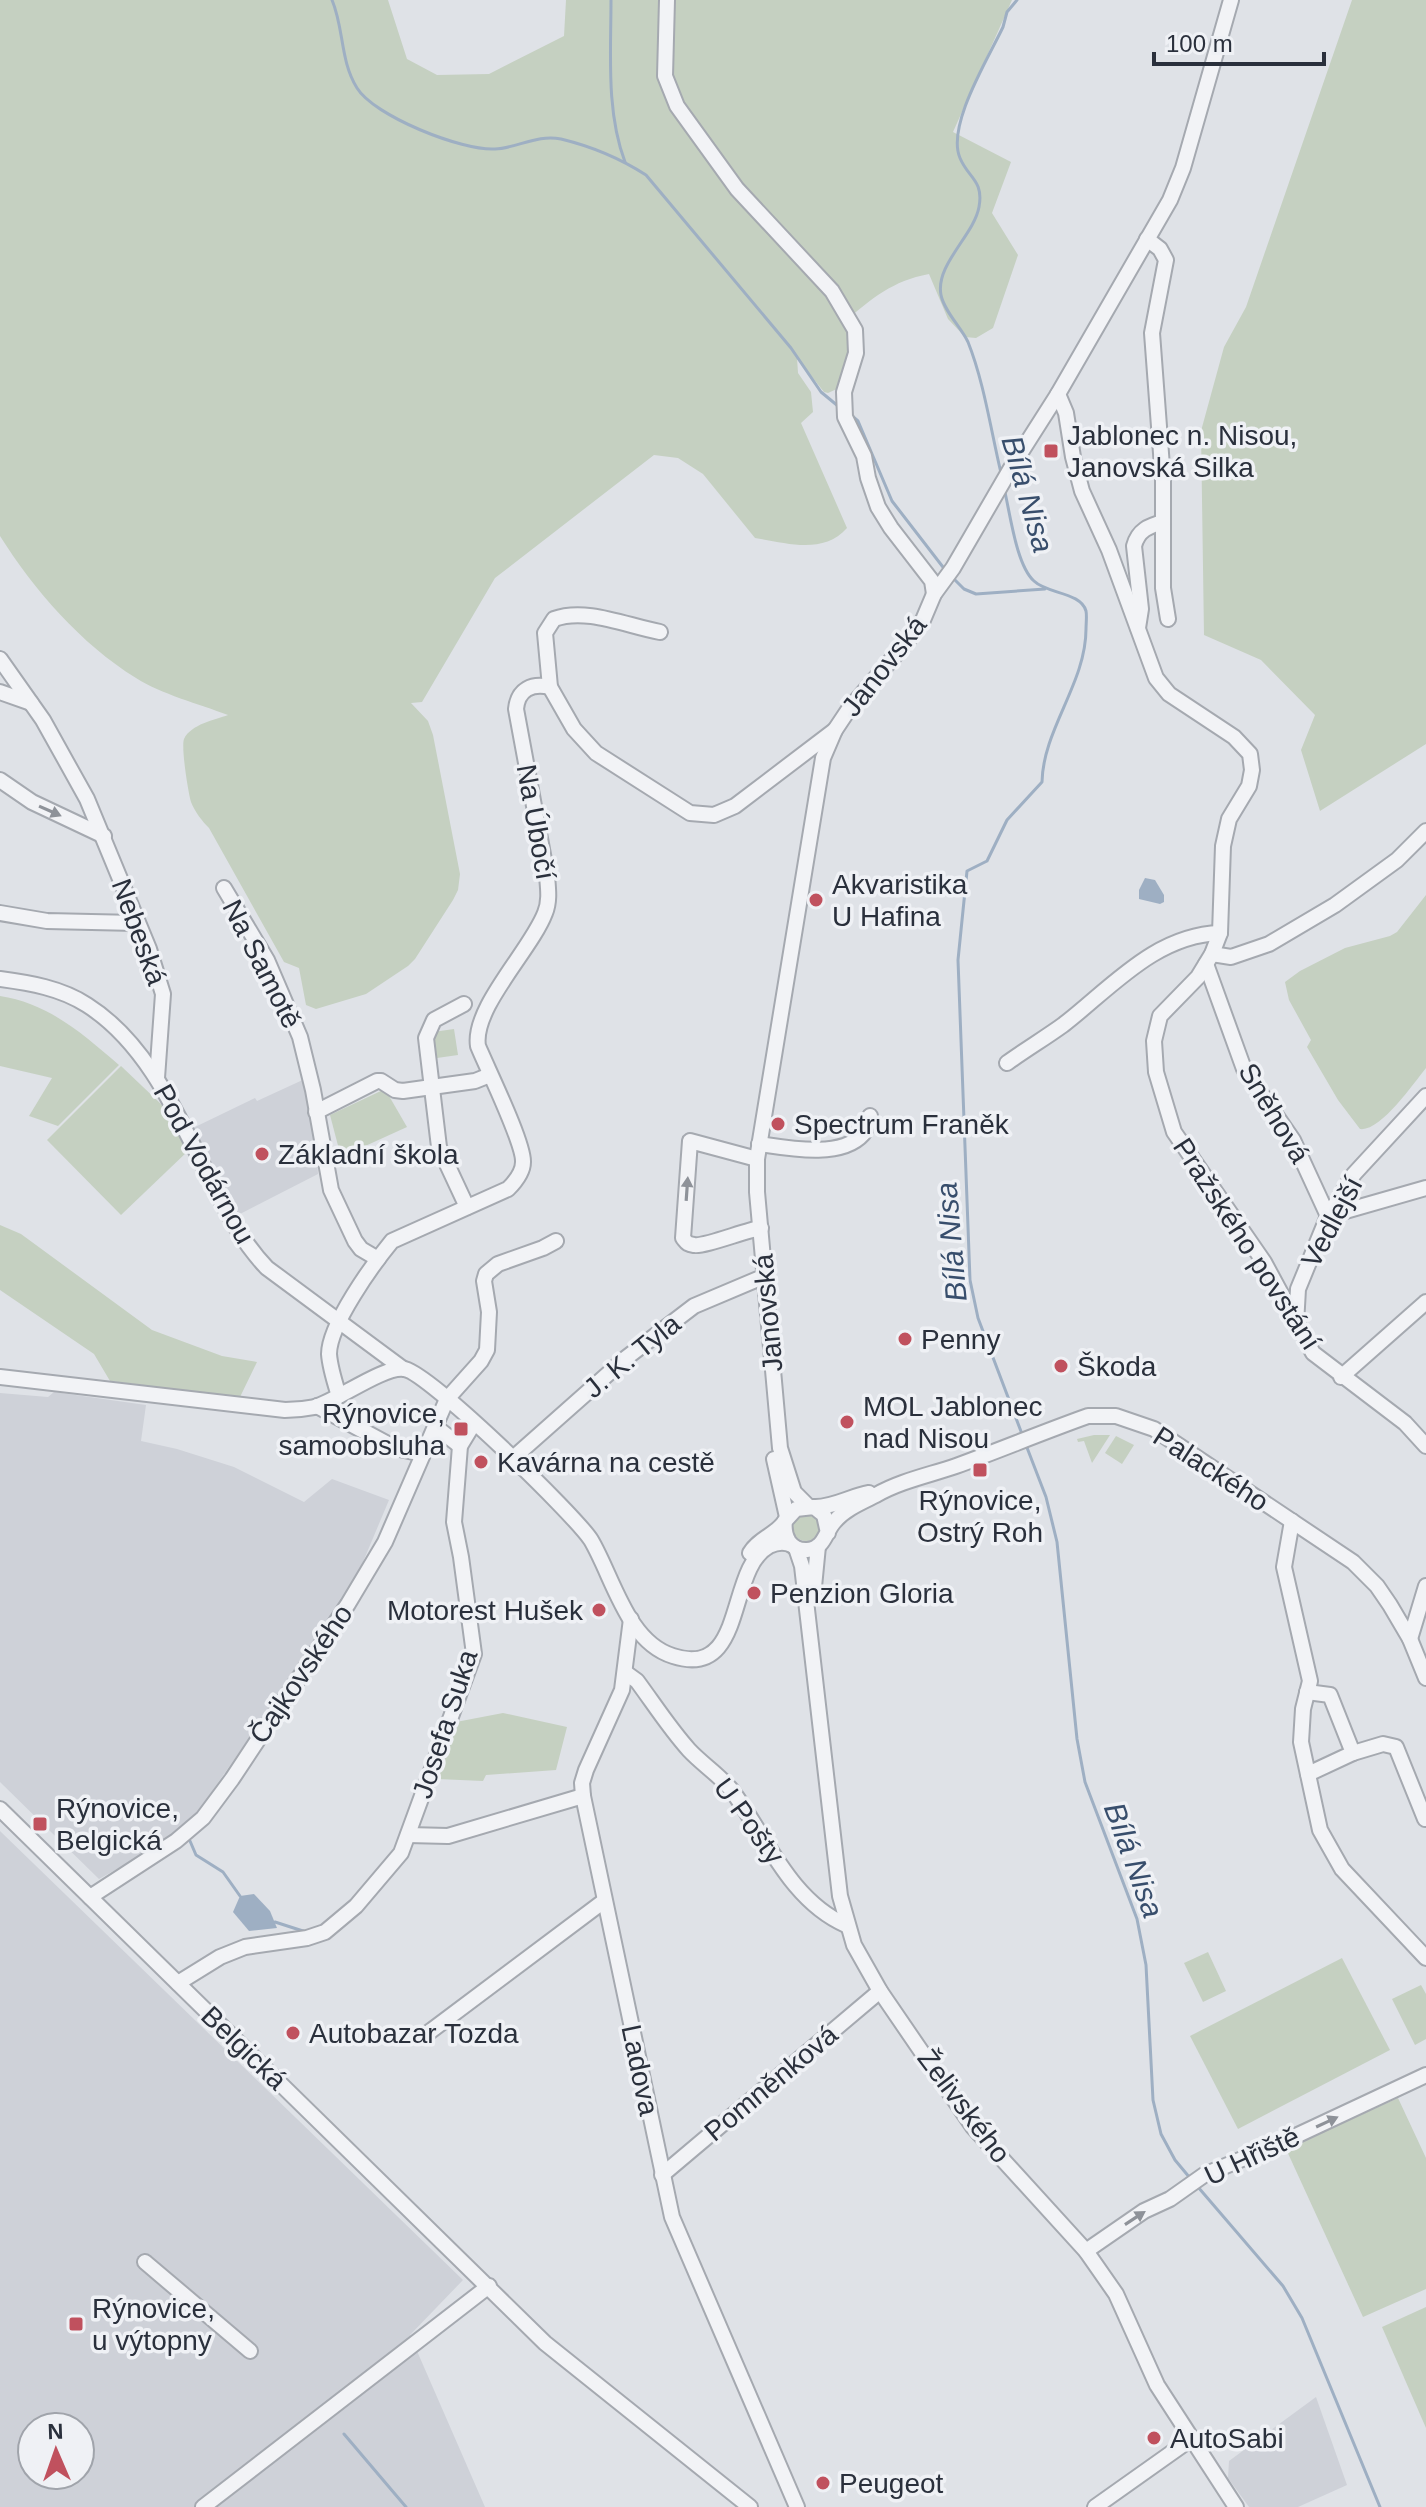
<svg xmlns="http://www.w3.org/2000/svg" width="1426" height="2507" viewBox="0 0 1426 2507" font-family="Arial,sans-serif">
  <rect width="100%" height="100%" fill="#dfe2e7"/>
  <g fill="#ced1d8" fill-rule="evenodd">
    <polygon points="307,1078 314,1116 318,1174 238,1215 193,1128 255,1098 257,1101"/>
    <polygon points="54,1392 146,1405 141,1441 177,1449 234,1467 304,1502 332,1479 389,1500 360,1569 320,1636 192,1820 171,1839 99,1879 0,1782 0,1393 48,1397"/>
    <path d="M 0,1831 L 463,2280 L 410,2335 L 485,2507 L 0,2507 ZM 32,2427 L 80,2427 L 80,2475 L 32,2475 Z"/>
    <polygon points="1316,2397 1347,2485 1298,2507 1249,2507 1228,2478 1229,2461"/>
  </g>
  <g fill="#c5d0c1">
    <path d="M 0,0 L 388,0 L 407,59 L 437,75 L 489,74 L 564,36 L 566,0 L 1012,0 L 953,132 L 1011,162 L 992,213 L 1018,255 L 993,328 L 976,338 L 965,337 L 948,319 L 929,274 C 892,281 873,298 845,321 L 852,347 L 839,388 L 828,393 L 824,392 L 797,358 L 798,373 L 811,392 L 813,412 L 801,423 L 847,528 C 823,555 787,543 755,538 L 703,474 L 678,458 L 654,455 L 495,578 L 422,702 L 411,703 L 428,721 L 433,735 L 460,874 L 458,890 L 453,900 L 415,959 L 408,966 L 366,994 L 316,1009 L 306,1005 L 299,968 L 284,962 L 209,828 C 202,821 195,812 191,802 C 188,792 181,747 184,739 C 191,724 215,720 228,715 C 199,704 161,694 136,678 C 81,644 34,590 0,536 Z"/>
    <polygon points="1352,0 1426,0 1426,744 1320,811 1301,750 1315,715 1261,660 1204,635 1201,431 1224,347 1246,307"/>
    <path d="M 1426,895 L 1426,1068 C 1413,1084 1380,1132 1360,1129 L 1338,1100 L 1307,1047 L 1311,1040 L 1289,1000 L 1285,982 L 1300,971 L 1345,948 L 1390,936 L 1397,932 Z"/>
    <path d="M 0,996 C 48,1003 83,1034 119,1065 L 58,1126 L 29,1116 L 52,1078 L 0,1066 Z"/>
    <polygon points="454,1029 458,1055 437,1058 433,1032"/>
    <polygon points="121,1066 162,1105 189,1150 121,1215 47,1140"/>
    <polygon points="385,1089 407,1127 341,1157 330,1115"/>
    <polygon points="0,1225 21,1234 152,1330 222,1356 257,1362 240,1397 110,1381 94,1354 0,1290"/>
    <polygon points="1094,1435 1110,1435 1092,1463 1084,1441 1078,1442 1077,1439"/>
    <polygon points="1116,1436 1134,1445 1122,1464 1105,1453"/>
    <circle cx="806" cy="1528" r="13"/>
    <polygon points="503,1713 567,1727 556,1770 486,1775 483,1781 437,1779 456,1722"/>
    <polygon points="1208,1952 1226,1991 1203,2002 1184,1963"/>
    <polygon points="1342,1958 1390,2050 1238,2129 1190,2036"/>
    <polygon points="1421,1985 1426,1994 1426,2039 1415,2045 1392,1999"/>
    <polygon points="1398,2098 1426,2158 1426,2289 1363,2317 1286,2149"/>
    <polygon points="1426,2307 1426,2428 1382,2327"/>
  </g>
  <g fill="#9eafc3">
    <polygon points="1145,878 1155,880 1164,895 1164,902 1160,904 1139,899 1139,890"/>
    <polygon points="254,1894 270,1911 277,1928 249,1931 233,1912 240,1896"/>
  </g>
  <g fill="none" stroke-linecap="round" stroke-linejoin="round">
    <g stroke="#9eafc3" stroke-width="3">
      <path d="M 332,0 C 344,28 340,61 357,88 C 374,116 462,151 495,149 C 518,148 537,134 561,139 C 590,146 621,159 646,175 L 791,348 L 821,392 L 838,406"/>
      <path d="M 611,0 C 611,53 606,112 625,162"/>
      <polyline points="851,415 858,421 892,501 946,571"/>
      <path d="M 1001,473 C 991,431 984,382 968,342 C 961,327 944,311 941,295 C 935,265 974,235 979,207 C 984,180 968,178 960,158 C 946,126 989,57 1003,27 L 1007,12 L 1017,0"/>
      <path d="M 1004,488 C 1010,512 1016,565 1034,581 C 1047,594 1081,592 1086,611 C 1087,616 1086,624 1086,629 C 1086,683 1043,729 1042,782 L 1007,820 L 987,861 L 967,871 L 958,960 L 970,1280 L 978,1318 L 1022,1434"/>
      <polyline points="951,576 964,589 976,594 1045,589"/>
      <polyline points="1026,1445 1046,1497 1057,1542 1077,1739 1085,1782 1137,1919 1146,1965 1153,2100 1161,2134 1175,2160 1190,2178"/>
      <polyline points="190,1841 196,1855 223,1872 240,1896"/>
      <polyline points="275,1922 303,1931"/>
      <polyline points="1198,2187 1283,2286 1302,2318 1380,2507"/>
      <polyline points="344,2434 406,2507"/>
    </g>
    <g stroke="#a5a9b0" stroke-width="18">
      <g id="minor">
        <polyline points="667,0 665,76 677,106 737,189 832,291 855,330 856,353 844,392 845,417 864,456 868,478 878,507 891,528 932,581 934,594"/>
        <polyline points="1147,239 1160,249 1166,260 1152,333 1163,480 1163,588 1168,619"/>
        <polyline points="1058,394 1066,413 1073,457 1082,491 1109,550 1156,678 1169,694 1234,737 1250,754 1252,770 1249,786 1229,819 1223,846 1220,933 1212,954 1198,977 1160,1016 1154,1041 1156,1072 1174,1132 1264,1262 1313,1353 1405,1423 1426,1446"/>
        <path d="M 1138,628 L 1141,609 L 1134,546 C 1138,530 1149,526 1163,522"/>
        <path d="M 660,632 C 627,626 586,607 554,619 L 545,633 L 550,687 L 574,729 L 596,753 L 690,813 L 714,815 L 735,806 L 835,730"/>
        <polyline points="0,659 43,720 87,799 149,949 163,994 157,1078"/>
        <polyline points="0,692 31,703"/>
        <polyline points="0,780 32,802 104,836"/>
        <polyline points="224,888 267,960 300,1037 313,1090 331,1190 355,1241 361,1249 378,1259"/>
        <polyline points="0,913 47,921 136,923"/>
        <polyline points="1212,954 1231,957 1269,944 1335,905 1397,860 1426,831"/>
        <polyline points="1206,964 1244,1069 1293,1140 1328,1216 1426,1188"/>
        <path d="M 0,979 C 30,983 61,988 87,1005 C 147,1043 178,1116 209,1177 C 226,1210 241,1241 267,1268 L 402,1368"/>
        <polyline points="464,1004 434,1020 426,1038 439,1147 467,1207"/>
        <path d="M 1007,1063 C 1025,1050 1045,1038 1063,1025 C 1111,988 1155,935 1220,933"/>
        <polyline points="316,1112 377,1081 381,1081 395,1090 403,1091 475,1081 490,1075"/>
        <path d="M 759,1144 C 787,1148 841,1159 863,1134 C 867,1129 868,1122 870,1116"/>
        <path d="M 757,1159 L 690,1141 L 683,1238 C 687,1243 687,1244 694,1245 C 704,1247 746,1230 761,1228"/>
        <polyline points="1296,1324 1298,1289 1328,1216 1354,1174 1426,1096"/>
        <path d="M 0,1377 L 285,1410 C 295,1410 305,1409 315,1407 C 338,1400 384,1366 404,1369 C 427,1371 575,1515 591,1540 C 613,1577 627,1642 673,1656 C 747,1680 726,1569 769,1546 C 777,1542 784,1541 792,1545"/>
        <polyline points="1341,1377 1426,1302"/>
        <path d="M 339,1396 C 335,1383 330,1368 329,1354 C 329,1325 373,1264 392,1241 L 508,1189 C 515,1182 523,1172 523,1162 C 524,1143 487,1068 478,1046 C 472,1008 531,950 545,913 C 550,901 548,888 547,876 L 516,709 C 518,689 532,683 550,687"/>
        <polyline points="317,1406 395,1448 423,1454"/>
        <polyline points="436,1427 460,1446"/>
        <polyline points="512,1459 626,1358 694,1306 765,1276"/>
        <polyline points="774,1459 787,1517"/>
        <polyline points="808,1506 794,1492 780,1448 757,1192 757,1159 823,758 835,730 849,709 905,644 923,620 934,594 953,568 1011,468 1058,394 1170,200 1183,168 1231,0"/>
        <path d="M 814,1507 C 832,1508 851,1496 869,1493"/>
        <polyline points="1292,1521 1284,1567 1310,1681 1303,1709 1301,1742 1320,1830 1342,1869 1426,1958"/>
        <path d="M 828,1533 L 824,1515 L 814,1507 L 796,1509 L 785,1521 C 783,1536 790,1551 807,1550 C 825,1549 825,1531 835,1521 C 845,1509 862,1502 876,1495 C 900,1481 930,1475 956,1466 C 1000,1450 1043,1432 1088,1416 L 1116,1416 L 1154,1429 L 1353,1562 L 1377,1586 L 1390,1605 L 1410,1639 L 1426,1678"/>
        <polyline points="796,1548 802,1566 840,1896 854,1945 880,1991 973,2127 1086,2251 1116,2294 1157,2385 1236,2507"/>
        <path d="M 750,1553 C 759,1538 776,1535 785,1521"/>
        <polyline points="813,1597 818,1546"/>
        <polyline points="631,1619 622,1690 586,1770 582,1783 583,1796 672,2217 797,2507"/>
        <polyline points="1410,1639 1426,1586"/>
        <path d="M 626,1673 L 637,1681 C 654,1704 670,1729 689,1750 C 703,1765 721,1776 733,1792 C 767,1839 791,1901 846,1925"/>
        <polyline points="1307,1692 1330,1695 1353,1753 1308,1774"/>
        <polyline points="1353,1753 1383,1744 1396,1747 1425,1819"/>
        <polyline points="0,1809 545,2343 750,2507"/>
        <polyline points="408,1835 448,1836 583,1796"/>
        <polyline points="90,1897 176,1841 203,1818 232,1779 348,1604 385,1542 447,1399 481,1361 487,1350 489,1312 484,1281 486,1274 498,1264 543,1248 556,1241"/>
        <polyline points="178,1983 220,1957 245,1947 307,1938 325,1932 356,1906 401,1853 474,1654 461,1557 454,1522 460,1446 474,1423"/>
        <polyline points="424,2036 604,1901"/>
        <polyline points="662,2175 880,1991"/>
        <polyline points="1086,2251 1144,2211 1170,2199 1204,2175 1285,2141 1426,2075"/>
        <polyline points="145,2262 250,2351"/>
        <polyline points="203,2507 489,2286"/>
        <polyline points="1095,2507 1191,2439"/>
      </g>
    </g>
    <use href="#minor" stroke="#f2f3f6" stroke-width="14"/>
  </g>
  <defs><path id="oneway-solid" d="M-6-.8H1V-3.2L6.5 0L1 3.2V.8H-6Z" transform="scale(2)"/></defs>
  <g fill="#8e9299">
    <use href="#oneway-solid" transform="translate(50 811) rotate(24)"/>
    <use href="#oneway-solid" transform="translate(687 1189) rotate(-86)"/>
    <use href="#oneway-solid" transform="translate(1327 2122) rotate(-25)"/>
    <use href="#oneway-solid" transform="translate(1135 2218) rotate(-33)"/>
  </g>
  <g fill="#c0515e" stroke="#eff1f5" stroke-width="3">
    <rect x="1043" y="443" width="16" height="16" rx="4"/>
    <circle cx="816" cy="900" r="8"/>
    <circle cx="778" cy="1124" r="8"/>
    <circle cx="262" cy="1154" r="8"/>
    <circle cx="905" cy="1339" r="8"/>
    <circle cx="1061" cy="1366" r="8"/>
    <circle cx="847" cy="1422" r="8"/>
    <rect x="453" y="1421" width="16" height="16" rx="4"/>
    <circle cx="481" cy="1462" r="8"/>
    <rect x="972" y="1462" width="16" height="16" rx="4"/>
    <circle cx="754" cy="1593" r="8"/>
    <circle cx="599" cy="1610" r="8"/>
    <rect x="32" y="1816" width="16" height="16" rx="4"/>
    <circle cx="293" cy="2033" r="8"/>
    <rect x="68" y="2316" width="16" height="16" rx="4"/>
    <circle cx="1154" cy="2438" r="8"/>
    <circle cx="823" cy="2483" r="8"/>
  </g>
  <g text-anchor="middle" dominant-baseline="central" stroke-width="7" stroke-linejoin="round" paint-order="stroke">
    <g font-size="28" fill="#2a303c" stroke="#eff1f5" text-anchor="start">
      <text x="1067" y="435">Jablonec n. Nisou,<tspan x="1067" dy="32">Janovská Silka</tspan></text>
      <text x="832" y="884">Akvaristika<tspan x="832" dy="32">U Hafina</tspan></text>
      <text x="794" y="1124">Spectrum Franěk</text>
      <text x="278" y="1154">Základní škola</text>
      <text x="921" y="1339">Penny</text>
      <text x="1077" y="1366">Škoda</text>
      <text x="863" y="1406">MOL Jablonec<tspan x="863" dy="32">nad Nisou</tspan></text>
      <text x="445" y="1413" text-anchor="end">Rýnovice,<tspan x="445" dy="32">samoobsluha</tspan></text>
      <text x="497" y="1462">Kavárna na cestě</text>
      <text x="980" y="1500" text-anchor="middle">Rýnovice,<tspan x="980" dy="32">Ostrý Roh</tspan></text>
      <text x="770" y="1593">Penzion Gloria</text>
      <text x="583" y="1610" text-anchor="end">Motorest Hušek</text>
      <text x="56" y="1808">Rýnovice,<tspan x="56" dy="32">Belgická</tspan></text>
      <text x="309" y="2033">Autobazar Tozda</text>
      <text x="92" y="2308">Rýnovice,<tspan x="92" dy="32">u výtopny</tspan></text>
      <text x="1170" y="2438">AutoSabi</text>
      <text x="839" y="2483">Peugeot</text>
    </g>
    <g font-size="28" fill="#2a303c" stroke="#eff1f5">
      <text transform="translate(884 666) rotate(-52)">Janovská</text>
      <text transform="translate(536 822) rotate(80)">Na Úbočí</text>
      <text transform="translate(139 932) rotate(70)">Nebeská</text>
      <text transform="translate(262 964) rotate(63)">Na Samotě</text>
      <text transform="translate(1274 1113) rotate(59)">Sněhová</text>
      <text transform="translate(204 1164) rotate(61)">Pod Vodárnou</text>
      <text transform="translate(1332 1222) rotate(-62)">Vedlejší</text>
      <text transform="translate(1247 1244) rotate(57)">Pražského povstání</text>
      <text transform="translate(768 1313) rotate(-95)">Janovská</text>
      <text transform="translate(632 1356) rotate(-39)">J. K. Tyla</text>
      <text transform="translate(1211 1469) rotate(33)">Palackého</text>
      <text transform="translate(301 1674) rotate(-56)">Čajkovského</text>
      <text transform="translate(445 1724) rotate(-72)">Josefa Suka</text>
      <text transform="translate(749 1821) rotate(54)">U Pošty</text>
      <text transform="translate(244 2048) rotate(44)">Belgická</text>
      <text transform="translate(640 2070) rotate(78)">Ladova</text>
      <text transform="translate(771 2083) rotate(-40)">Pomněnková</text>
      <text transform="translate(964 2106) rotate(53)">Želivského</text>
      <text transform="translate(1252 2156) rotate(-25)">U Hřiště</text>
    </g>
    <g font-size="30" font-style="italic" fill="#384e6c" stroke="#eff1f5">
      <text transform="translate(1028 494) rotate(74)">Bílá Nisa</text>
      <text transform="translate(951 1242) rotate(-95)">Bílá Nisa</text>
      <text transform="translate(1134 1860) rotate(70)">Bílá Nisa</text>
    </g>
  </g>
  <g transform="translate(56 2451) rotate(358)"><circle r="38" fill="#eff1f5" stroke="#a0a4ab" stroke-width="2"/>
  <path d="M0-6L14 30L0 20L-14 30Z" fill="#c0515e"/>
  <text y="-12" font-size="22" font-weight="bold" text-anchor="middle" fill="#2a303c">N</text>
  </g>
  <path d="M1154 52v12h170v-12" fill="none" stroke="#2a303c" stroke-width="4"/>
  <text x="1166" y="52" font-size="24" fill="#2a303c" stroke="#eff1f5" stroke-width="6" paint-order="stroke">100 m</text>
</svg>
